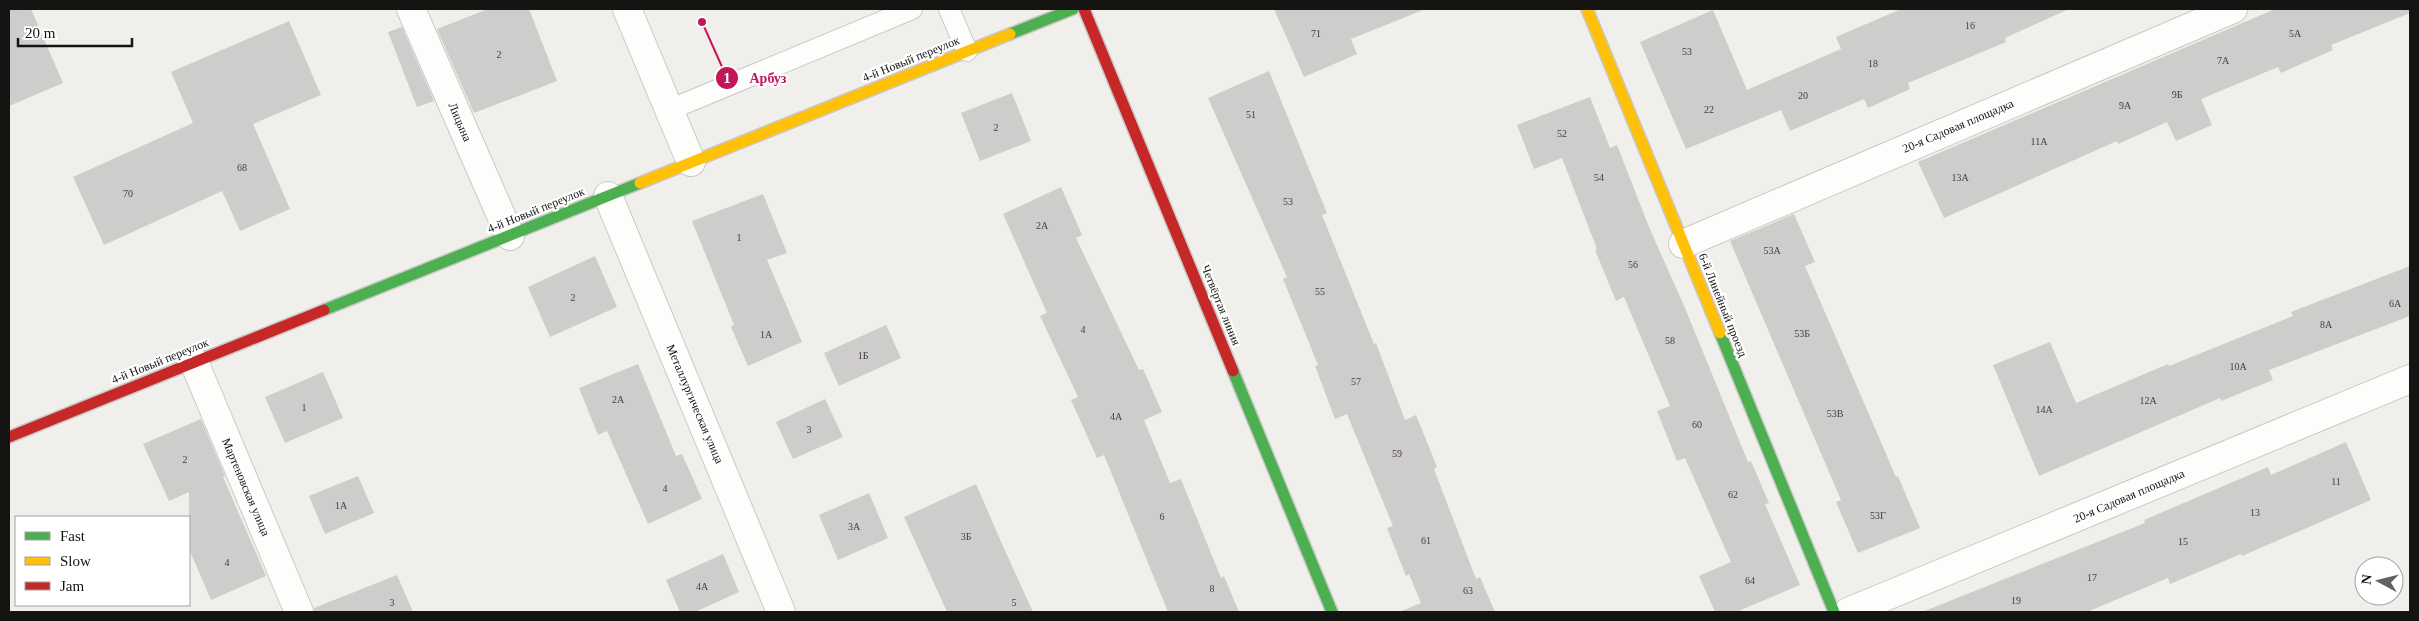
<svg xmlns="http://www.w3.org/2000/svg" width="2419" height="621" viewBox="0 0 2419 621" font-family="Georgia,serif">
  <rect width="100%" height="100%" fill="#f1efec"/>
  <g fill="#cfcdcb">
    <polygon points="9,9 31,9 63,83 9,106"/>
    <polygon points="488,9 529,9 557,81 474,113 437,29"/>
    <polygon points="1274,9 1423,9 1423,10 1351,39 1357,54 1304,77"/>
    <polygon points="1901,9 2069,9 2005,38 2006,42 1908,83 1910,89 1868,108 1864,99 1790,131 1781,110 1686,149 1640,42 1713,10 1747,90 1841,49 1836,37"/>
    <polygon points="2275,9 2410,9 2410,13 2331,45 2333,50 2281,73 2278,67 2201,99 2212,125 2176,141 2167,122 2118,144 2117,141 1944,218 1918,162"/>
    <polygon points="289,21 321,95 253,124 290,209 240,231 222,191 104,245 73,177 193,123 171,72"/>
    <polygon points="402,27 434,101 417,107 388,32"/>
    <polygon points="1269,71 1327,213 1322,215 1374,344 1376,343 1405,420 1416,415 1437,467 1434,469 1476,579 1480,577 1495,612 1399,612 1421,603 1409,574 1406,576 1387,528 1393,526 1347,414 1335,419 1315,366 1318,365 1283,279 1287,277 1208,98"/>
    <polygon points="1012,93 1031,141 980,161 961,113"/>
    <polygon points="1590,97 1610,148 1617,145 1649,227 1685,308 1748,462 1751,461 1769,503 1765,504 1800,585 1736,612 1715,612 1699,576 1731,562 1685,458 1677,461 1657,411 1670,406 1624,297 1616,301 1595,250 1597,249 1562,158 1534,169 1517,125"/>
    <polygon points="1061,187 1082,235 1076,238 1139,370 1143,369 1162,412 1144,420 1170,483 1181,479 1221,578 1224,576 1239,612 1168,612 1104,455 1097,458 1071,400 1078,397 1040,316 1047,313 1003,214"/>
    <polygon points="763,194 787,253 767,260 802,342 748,366 731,327 734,325 692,221"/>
    <polygon points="1794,214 1815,262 1805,266 1896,477 1898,476 1920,528 1858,553 1836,502 1841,500 1730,241"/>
    <polygon points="595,256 617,307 550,337 528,287"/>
    <polygon points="2410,266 2410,316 2269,370 2273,380 2221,401 2220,398 2039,476 1993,365 2050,342 2076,403 2168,364 2169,366 2293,316 2291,312"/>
    <polygon points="886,325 901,358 839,386 824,353"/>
    <polygon points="638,364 676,456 682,454 702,499 648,524 607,431 598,435 579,388"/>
    <polygon points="323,372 343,418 285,443 265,397"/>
    <polygon points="825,399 843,437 793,459 776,422"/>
    <polygon points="201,419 225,476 223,477 266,576 211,600 189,549 189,492 169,501 143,444"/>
    <polygon points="2346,442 2371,500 2242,556 2241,554 2170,584 2168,578 2087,612 1922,612 2145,523 2144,520 2268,467 2271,475"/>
    <polygon points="358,476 374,513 325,534 309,496"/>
    <polygon points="976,484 1002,544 1033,612 947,612 904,517"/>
    <polygon points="869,493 888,538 838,560 819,515"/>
    <polygon points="723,554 739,592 695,612 680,612 666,580"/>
    <polygon points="397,575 413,612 314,612 314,608"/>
  </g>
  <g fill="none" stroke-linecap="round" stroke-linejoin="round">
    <g stroke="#cac9c7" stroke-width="22">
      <g id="lane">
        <polyline points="949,9 967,51"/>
        <polyline points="669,110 912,9"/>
      </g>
    </g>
    <g stroke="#cac9c7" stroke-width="30">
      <g id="street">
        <polyline points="411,9 510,236"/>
        <polyline points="627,9 691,162"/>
        <polyline points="608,196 781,612"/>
        <polyline points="1683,244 2233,9"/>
        <polyline points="194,362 299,612"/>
        <polyline points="1848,612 2410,379"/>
      </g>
    </g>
    <g stroke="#cac9c7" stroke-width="14">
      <g id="fast">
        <polyline points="1010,34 1073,9"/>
        <polyline points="324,310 640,183"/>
        <polyline points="1720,333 1834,612"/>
        <polyline points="1233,371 1332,612"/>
      </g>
    </g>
    <g stroke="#cac9c7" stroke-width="14">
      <g id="slow">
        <polyline points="1587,9 1720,333"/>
        <polyline points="640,183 1010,34"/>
      </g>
    </g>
    <g stroke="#cac9c7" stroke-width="14">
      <g id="jam">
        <polyline points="1084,9 1233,371"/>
        <polyline points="9,437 324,310"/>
      </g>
    </g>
    <use href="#lane" stroke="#fdfdfc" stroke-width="20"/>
    <use href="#street" stroke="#fdfdfc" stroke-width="28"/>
    <use href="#fast" stroke="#4caf50" stroke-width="11"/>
    <use href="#slow" stroke="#ffc107" stroke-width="11"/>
    <use href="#jam" stroke="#c62828" stroke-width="11"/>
  </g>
  <g text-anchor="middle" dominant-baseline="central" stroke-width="4.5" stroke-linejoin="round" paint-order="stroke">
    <g font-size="10" fill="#444241">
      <text x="1970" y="25">16</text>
      <text x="1316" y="33">71</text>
      <text x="2295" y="33">5А</text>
      <text x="1687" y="51">53</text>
      <text x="499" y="54">2</text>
      <text x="2223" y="60">7А</text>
      <text x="1873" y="63">18</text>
      <text x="2177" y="94">9Б</text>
      <text x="1803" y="95">20</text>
      <text x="2125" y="105">9А</text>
      <text x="1709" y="109">22</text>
      <text x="1251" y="114">51</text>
      <text x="996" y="127">2</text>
      <text x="1562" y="133">52</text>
      <text x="2039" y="141">11А</text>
      <text x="242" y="167">68</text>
      <text x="1599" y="177">54</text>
      <text x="1960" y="177">13А</text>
      <text x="128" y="193">70</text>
      <text x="1288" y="201">53</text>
      <text x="1042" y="225">2А</text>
      <text x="739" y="237">1</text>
      <text x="1772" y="250">53А</text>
      <text x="1633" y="264">56</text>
      <text x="1320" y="291">55</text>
      <text x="573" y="297">2</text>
      <text x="2395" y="303">6А</text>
      <text x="2326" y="324">8А</text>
      <text x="1083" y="329">4</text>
      <text x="1802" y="333">53Б</text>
      <text x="766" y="334">1А</text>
      <text x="1670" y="340">58</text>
      <text x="863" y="355">1Б</text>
      <text x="2238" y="366">10А</text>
      <text x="1356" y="381">57</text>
      <text x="618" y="399">2А</text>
      <text x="2148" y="400">12А</text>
      <text x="304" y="407">1</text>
      <text x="2044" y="409">14А</text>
      <text x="1835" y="413">53В</text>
      <text x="1116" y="416">4А</text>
      <text x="1697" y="424">60</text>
      <text x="809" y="429">3</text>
      <text x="1397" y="453">59</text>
      <text x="185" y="459">2</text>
      <text x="2336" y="481">11</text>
      <text x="665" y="488">4</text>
      <text x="1733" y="494">62</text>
      <text x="341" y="505">1А</text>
      <text x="2255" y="512">13</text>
      <text x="1878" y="515">53Г</text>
      <text x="1162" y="516">6</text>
      <text x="854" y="526">3А</text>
      <text x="966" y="536">3Б</text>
      <text x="1426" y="540">61</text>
      <text x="2183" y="541">15</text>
      <text x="227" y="562">4</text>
      <text x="2092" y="577">17</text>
      <text x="1750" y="580">64</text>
      <text x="702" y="586">4А</text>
      <text x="1212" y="588">8</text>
      <text x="1468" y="590">63</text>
      <text x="2016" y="600">19</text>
      <text x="392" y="602">3</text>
      <text x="1014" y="602">5</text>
    </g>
    <g font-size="12" fill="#151413" stroke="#fff">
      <text transform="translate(911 59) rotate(-22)">4-й Новый переулок</text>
      <text transform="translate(460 122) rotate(67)">Лицына</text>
      <text transform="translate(1958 126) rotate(-23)">20-я Садовая площадка</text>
      <text transform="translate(536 210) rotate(-22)">4-й Новый переулок</text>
      <text transform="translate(1221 305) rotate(68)">Четвёртая линия</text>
      <text transform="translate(1723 305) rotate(68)">6-й Линейный проезд</text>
      <text transform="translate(160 361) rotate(-22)">4-й Новый переулок</text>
      <text transform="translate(695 404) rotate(67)">Металлургическая улица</text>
      <text transform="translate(246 487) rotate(67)">Мартеновская улица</text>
      <text transform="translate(2129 496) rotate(-23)">20-я Садовая площадка</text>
    </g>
  </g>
  <path fill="none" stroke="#c2185b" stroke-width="2" d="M702 22L727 78"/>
  <g fill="#c2185b" stroke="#fff" stroke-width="2">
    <circle cx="702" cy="22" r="5"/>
    <circle cx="727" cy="78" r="12"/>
  </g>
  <g font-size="15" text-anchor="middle" font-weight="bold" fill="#fff">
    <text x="727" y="83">1</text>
  </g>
  <g font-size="14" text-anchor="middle" font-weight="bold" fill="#c2185b" stroke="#fff" stroke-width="4.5" stroke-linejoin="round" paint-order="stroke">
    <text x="768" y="83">Арбуз</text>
  </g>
  <rect width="2419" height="621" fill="none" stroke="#151413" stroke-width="20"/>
  <rect x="15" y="516" width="175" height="90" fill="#ffffff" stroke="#a1a1a1"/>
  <rect x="25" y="532" width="25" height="8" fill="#4caf50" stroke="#a1a1a1"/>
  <text x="60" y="541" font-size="15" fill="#151413">Fast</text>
  <rect x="25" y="557" width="25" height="8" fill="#ffc107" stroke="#a1a1a1"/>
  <text x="60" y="566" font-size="15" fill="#151413">Slow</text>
  <rect x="25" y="582" width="25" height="8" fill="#c62828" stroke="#a1a1a1"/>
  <text x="60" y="591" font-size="15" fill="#151413">Jam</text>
  <g transform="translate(2379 581) rotate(277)"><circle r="24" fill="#ffffff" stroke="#a1a1a1"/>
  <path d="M0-4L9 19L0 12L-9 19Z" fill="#62615f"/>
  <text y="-8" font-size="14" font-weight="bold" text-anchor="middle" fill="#151413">N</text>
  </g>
  <path d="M18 38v8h114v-8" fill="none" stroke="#151413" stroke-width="2.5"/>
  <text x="25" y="38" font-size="15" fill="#151413" stroke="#ffffff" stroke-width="4" paint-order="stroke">20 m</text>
</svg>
